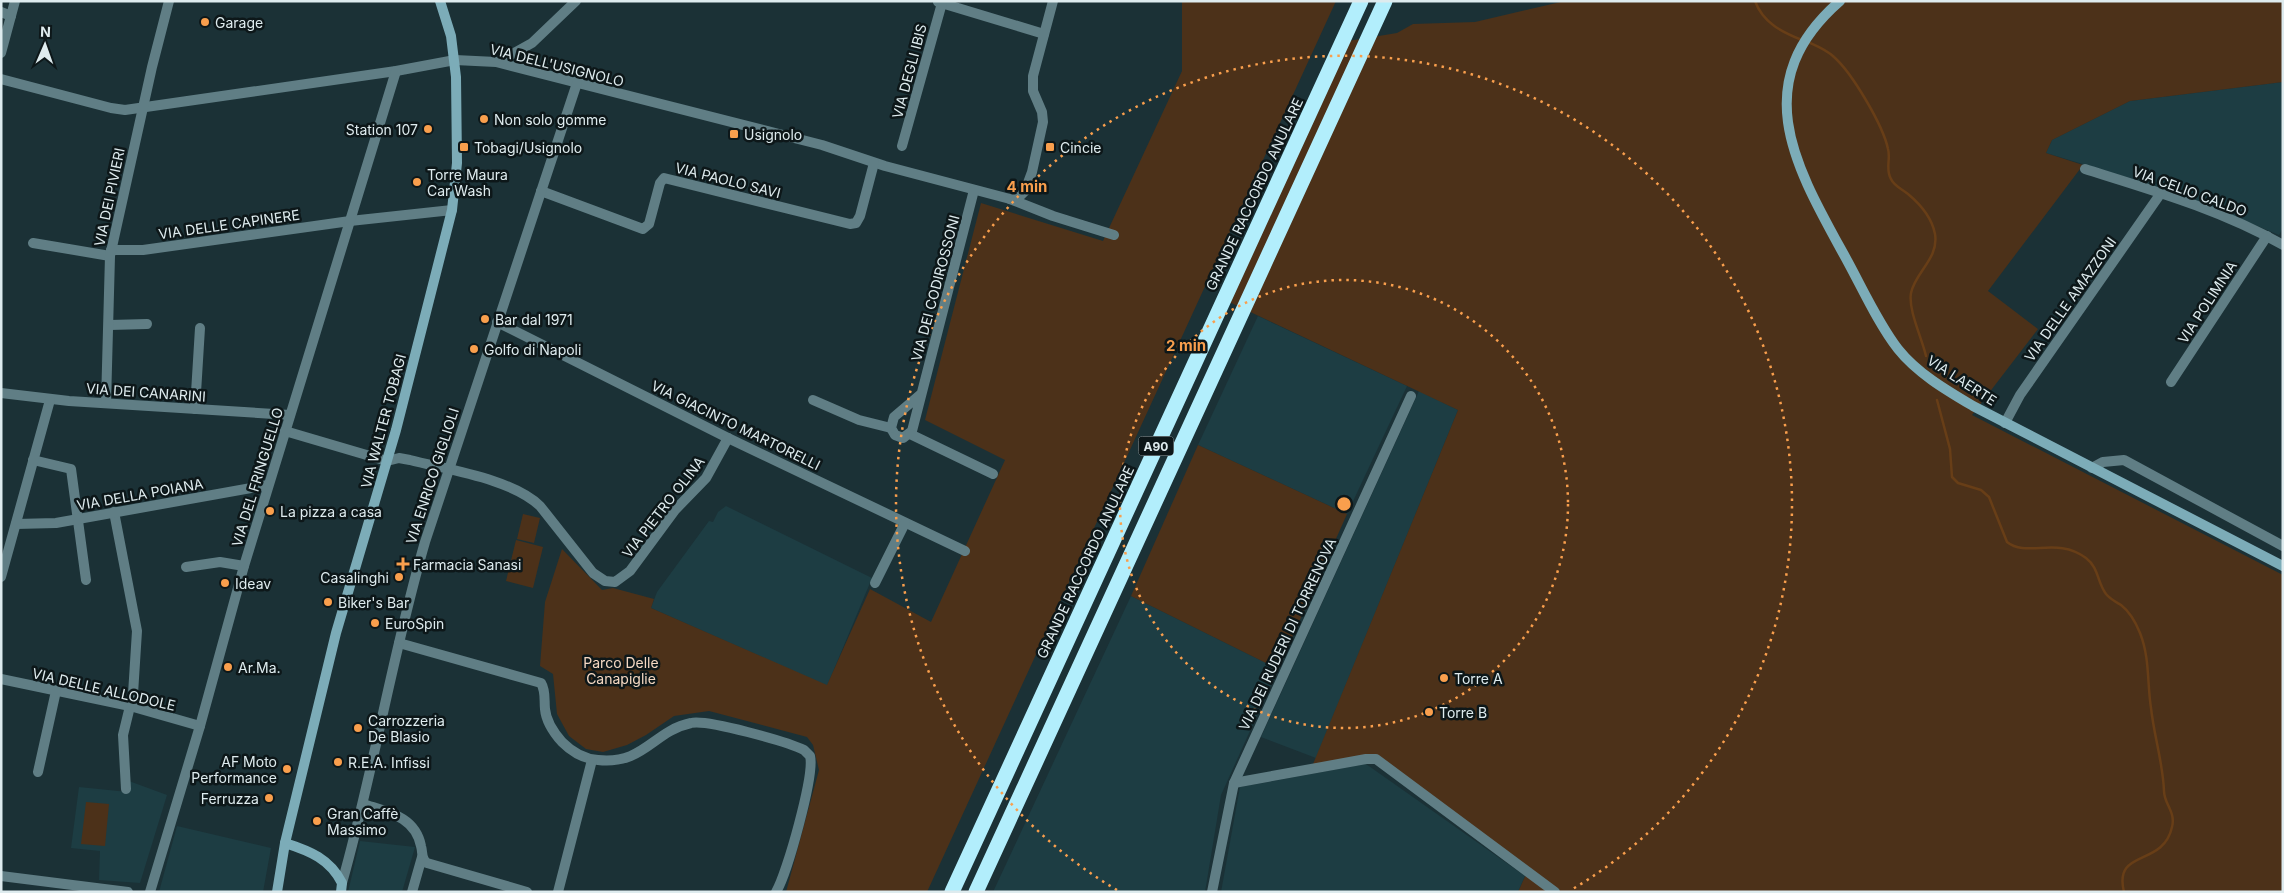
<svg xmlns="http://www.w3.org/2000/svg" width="2284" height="893" viewBox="0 0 2284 893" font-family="Inter,sans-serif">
  <rect width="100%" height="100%" fill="#1b3136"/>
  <g fill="#1d3d43">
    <polygon points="2283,82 2283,228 2279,235 2173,191 2046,153 2052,140 2130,101"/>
    <polygon points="1258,316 1407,386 1347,514 1198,445"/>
    <polygon points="1419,391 1458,410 1316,758 1261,737"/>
    <polygon points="726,506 872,578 827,686 651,608 657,592 709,521 713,522 718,512"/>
    <polygon points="1131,596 1278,669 1221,795 1205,892 993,892"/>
    <polygon points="1366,764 1525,876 1518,892 1221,892 1240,787"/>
    <polygon points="129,781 167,795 140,883 99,880 100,851 71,848 79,787 128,792"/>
    <polygon points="177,826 271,848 263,892 159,892"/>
    <polygon points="360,841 415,847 402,892 348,892"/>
  </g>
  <g fill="#4c3119">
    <polygon points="1182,1 1336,1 927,892 786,892 819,770 813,745 807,737 709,711 674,716 646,735 627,745 603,752 586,749 569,736 557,714 553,674 540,666 545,602 562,549 602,590 613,588 654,599 651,608 827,685 870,589 931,622 1005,460 925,420 981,203 1103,241 1182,71"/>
    <polygon points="1565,1 2283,1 2283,82 2130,101 2052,140 2046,153 2083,165 1988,291 2038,329 1972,415 2283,575 2283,892 1518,892 1527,872 1376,759 1311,769 1458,410 1223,299 1342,42 1397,33 1413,24 1475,22"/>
    <polygon points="1198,445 1347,514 1278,669 1131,596"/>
    <polygon points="523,514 540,518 534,543 517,539"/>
    <polygon points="516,540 543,547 533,588 506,581"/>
    <polygon points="86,802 109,804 105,846 81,844"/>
  </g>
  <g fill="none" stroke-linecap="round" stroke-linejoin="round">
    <g stroke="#683e17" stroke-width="2.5">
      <path d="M 1755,1 C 1763,23 1782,32 1802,40"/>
      <path d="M 1808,42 C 1817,46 1827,50 1834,57 C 1852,73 1883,125 1888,149 C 1891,159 1885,169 1891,179 C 1894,186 1902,189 1908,194 C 1920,204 1932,218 1935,234 C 1939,259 1915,272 1911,293 C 1908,310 1922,338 1926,356"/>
      <path d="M 1937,400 L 1950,449 L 1952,477 L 1958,483 L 1981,490 L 1989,497 L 2007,542 C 2027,558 2057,536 2086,558 C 2099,568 2097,582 2106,594 C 2110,599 2116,602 2121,605 C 2130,612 2136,623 2140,633 C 2150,658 2147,683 2151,708 C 2154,736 2163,763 2164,791 C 2164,804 2176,812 2172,827 C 2163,868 2113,848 2124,892"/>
    </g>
    <g stroke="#607e85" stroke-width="10">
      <polyline points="938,2 1044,34"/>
      <polyline points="1,12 11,16"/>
      <polyline points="1,53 15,1"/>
      <polyline points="498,62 532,43 576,1"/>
      <polyline points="1,79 111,108 125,110 396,71 455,60 496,62 822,145 885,166 1010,199 1053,216 1114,235"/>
      <polyline points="902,146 942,3"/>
      <path d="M 2085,169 C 2152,190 2222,210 2283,245"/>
      <polyline points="541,191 643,229 649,224 660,183 664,178 850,224 856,223 860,216 874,163"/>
      <polyline points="1010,199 1020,196 1025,191 1032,172 1043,122 1042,112 1033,91 1033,76 1053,1"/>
      <polyline points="33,243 110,256"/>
      <polyline points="111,250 143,250 350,221 452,210"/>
      <polyline points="497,322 728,438 965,551"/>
      <polyline points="110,325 147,324"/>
      <polyline points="2171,382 2267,236"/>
      <polyline points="1,393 69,401 290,415"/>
      <polyline points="921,394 894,417 891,428 895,435 903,438 912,431 974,190"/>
      <polyline points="813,400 859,420 891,428"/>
      <polyline points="106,403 110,256 152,67 169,1"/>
      <polyline points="195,409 200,328"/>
      <polyline points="2005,423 2020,395 2161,193"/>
      <path d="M 285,431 L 387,461 L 399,458 L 410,460 C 449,470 512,479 540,506 L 593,573 L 605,581 L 615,582 L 630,571 L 675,510 L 706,478 L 728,438"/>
      <polyline points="910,434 993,474"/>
      <polyline points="33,460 71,469 86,580"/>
      <polyline points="2092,468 2103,462 2124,460 2283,546"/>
      <polyline points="114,512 137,631 133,694 123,735 126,789"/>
      <polyline points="16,524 56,523 268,485"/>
      <polyline points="186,567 220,562 244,566"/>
      <polyline points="1,577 50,400"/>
      <polyline points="875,583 905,523"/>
      <path d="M 399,643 L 541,683 C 546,691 544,700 545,709 C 546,721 554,733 562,742 C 572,752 584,759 598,760 C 644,765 653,731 691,723 C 707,719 788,742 804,750 L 810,756 C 815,774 787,874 776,892"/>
      <polyline points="1,679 130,706 200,726"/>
      <polyline points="38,772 56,691"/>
      <polyline points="1234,783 1366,759 1376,759 1555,892"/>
      <path d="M 363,804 C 387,812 415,816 421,846 C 423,853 421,859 427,863 L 527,892"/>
      <polyline points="1,876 128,892"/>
      <path d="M 342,883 C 374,770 392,655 425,542 L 577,83"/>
      <polyline points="150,892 200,726 244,566 396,71"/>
      <polyline points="412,892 422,857"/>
      <polyline points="558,892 592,760"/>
      <polyline points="1212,892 1234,783 1411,396"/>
    </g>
    <g stroke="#7cacb8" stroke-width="10">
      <path d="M 1840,1 C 1747,82 1794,164 1843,253 C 1860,283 1877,322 1898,349 C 1917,373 1946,390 1973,406 L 2283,566"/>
      <path d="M 285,843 C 310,851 330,859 342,883 L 341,892"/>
      <polyline points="277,892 285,843 336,633 396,430 452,210 457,163 456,77 451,36 440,1"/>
    </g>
    <g stroke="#b2eefc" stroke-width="15">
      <polyline points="952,892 1361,1"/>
      <polyline points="976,892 1385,1"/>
    </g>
  </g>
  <g fill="none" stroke="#f99f4d" stroke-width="2.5" stroke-dasharray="2.5 5">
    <circle cx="1344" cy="504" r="224"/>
    <path d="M1117 890A448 448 0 1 1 1571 890"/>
  </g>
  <g fill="#f99f4d" stroke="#0d1719" stroke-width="2">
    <circle cx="205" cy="22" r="5"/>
    <circle cx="484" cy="119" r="5"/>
    <circle cx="428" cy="129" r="5"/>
    <rect x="729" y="129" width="10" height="10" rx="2.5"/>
    <rect x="459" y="142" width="10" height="10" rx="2.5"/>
    <rect x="1045" y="142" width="10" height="10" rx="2.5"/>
    <circle cx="417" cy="182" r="5"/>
    <circle cx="485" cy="319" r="5"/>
    <circle cx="474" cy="349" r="5"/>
    <circle cx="270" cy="511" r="5"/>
    <path d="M400.5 556.5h5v5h5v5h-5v5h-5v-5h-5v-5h5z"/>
    <circle cx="399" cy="577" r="5"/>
    <circle cx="225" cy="583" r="5"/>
    <circle cx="328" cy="602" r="5"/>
    <circle cx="375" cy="623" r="5"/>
    <circle cx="228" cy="667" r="5"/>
    <circle cx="1444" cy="678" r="5"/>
    <circle cx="1429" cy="712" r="5"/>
    <circle cx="358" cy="728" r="5"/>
    <circle cx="338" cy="762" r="5"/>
    <circle cx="287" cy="769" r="5"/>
    <circle cx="269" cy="798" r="5"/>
    <circle cx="317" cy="821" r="5"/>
  </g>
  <g text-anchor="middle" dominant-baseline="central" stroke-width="5" stroke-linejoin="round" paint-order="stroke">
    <rect fill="#0d1719" stroke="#9fabae" stroke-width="1" x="1138.5" y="436.5" width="35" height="19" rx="4"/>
    <g font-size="12" font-weight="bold" fill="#deebee">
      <text x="1156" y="446">A90</text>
    </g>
    <g font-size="14" fill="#deebee" stroke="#0d1719" text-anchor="start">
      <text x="215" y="22">Garage</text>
      <text x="494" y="119">Non solo gomme</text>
      <text x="418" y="129" text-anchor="end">Station 107</text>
      <text x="744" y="134">Usignolo</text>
      <text x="474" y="147">Tobagi/Usignolo</text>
      <text x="1060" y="147">Cincie</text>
      <text x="427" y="174">Torre Maura<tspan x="427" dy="16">Car Wash</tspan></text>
      <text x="495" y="319">Bar dal 1971</text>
      <text x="484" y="349">Golfo di Napoli</text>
      <text x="280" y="511">La pizza a casa</text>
      <text x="413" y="564">Farmacia Sanasi</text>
      <text x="389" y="577" text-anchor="end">Casalinghi</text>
      <text x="235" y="583">Ideav</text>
      <text x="338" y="602">Biker's Bar</text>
      <text x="385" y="623">EuroSpin</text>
      <text x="238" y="667">Ar.Ma.</text>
      <text x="1454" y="678">Torre A</text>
      <text x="1439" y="712">Torre B</text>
      <text x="368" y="720">Carrozzeria<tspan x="368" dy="16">De Blasio</tspan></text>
      <text x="277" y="761" text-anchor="end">AF Moto<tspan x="277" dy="16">Performance</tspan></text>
      <text x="348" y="762">R.E.A. Infissi</text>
      <text x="259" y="798" text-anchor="end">Ferruzza</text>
      <text x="327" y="813">Gran Caffè<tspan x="327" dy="16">Massimo</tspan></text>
    </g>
    <g font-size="14" fill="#deebee" stroke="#0d1719">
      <text transform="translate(557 65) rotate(14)">VIA DELL'USIGNOLO</text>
      <text transform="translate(909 71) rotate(-75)">VIA DEGLI IBIS</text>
      <text transform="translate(728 180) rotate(14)">VIA PAOLO SAVI</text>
      <text transform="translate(2190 191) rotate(20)">VIA CELIO CALDO</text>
      <text transform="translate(1254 194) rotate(-65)">GRANDE RACCORDO ANULARE</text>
      <text transform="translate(109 197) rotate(-78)">VIA DEI PIVIERI</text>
      <text transform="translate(229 224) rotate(-8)">VIA DELLE CAPINERE</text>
      <text transform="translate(935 288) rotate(-75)">VIA DEI CODIROSSONI</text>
      <text transform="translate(2070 299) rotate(-55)">VIA DELLE AMAZZONI</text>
      <text transform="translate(2207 302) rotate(-57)">VIA POLIMNIA</text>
      <text transform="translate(1962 380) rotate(33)">VIA LAERTE</text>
      <text transform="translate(146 392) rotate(4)">VIA DEI CANARINI</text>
      <text transform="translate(383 421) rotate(-75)">VIA WALTER TOBAGI</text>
      <text transform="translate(736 425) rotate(26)">VIA GIACINTO MARTORELLI</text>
      <text transform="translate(432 476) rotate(-72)">VIA ENRICO GIGLIOLI</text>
      <text transform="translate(257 477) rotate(-73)">VIA DEL FRINGUELLO</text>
      <text transform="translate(140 494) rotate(-10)">VIA DELLA POIANA</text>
      <text transform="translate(663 507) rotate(-52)">VIA PIETRO OLINA</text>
      <text transform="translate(1085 562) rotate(-65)">GRANDE RACCORDO ANULARE</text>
      <text transform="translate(1287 634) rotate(-65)">VIA DEI RUDERI DI TORRENOVA</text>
      <text transform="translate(104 689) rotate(13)">VIA DELLE ALLODOLE</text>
    </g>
    <g font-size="14" fill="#f5d8c2" stroke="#0d1719">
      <text x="621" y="662">Parco Delle<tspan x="621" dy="16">Canapiglie</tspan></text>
    </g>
  </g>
  <circle cx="1344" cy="504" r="8" fill="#f99f4d" stroke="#0d1719" stroke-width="2.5"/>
  <g font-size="15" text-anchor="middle" font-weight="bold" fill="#f99f4d" stroke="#0d1719" stroke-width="5" stroke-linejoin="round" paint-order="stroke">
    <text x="1027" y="192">4 min</text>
    <text x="1186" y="351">2 min</text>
  </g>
  <rect width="2284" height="893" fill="none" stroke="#deebee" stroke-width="5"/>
  <g transform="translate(45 45) rotate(2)" stroke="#0d1719" stroke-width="4" paint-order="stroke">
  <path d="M0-4L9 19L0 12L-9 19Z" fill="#deebee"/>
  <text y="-8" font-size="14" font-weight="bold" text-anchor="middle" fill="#deebee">N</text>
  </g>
</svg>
